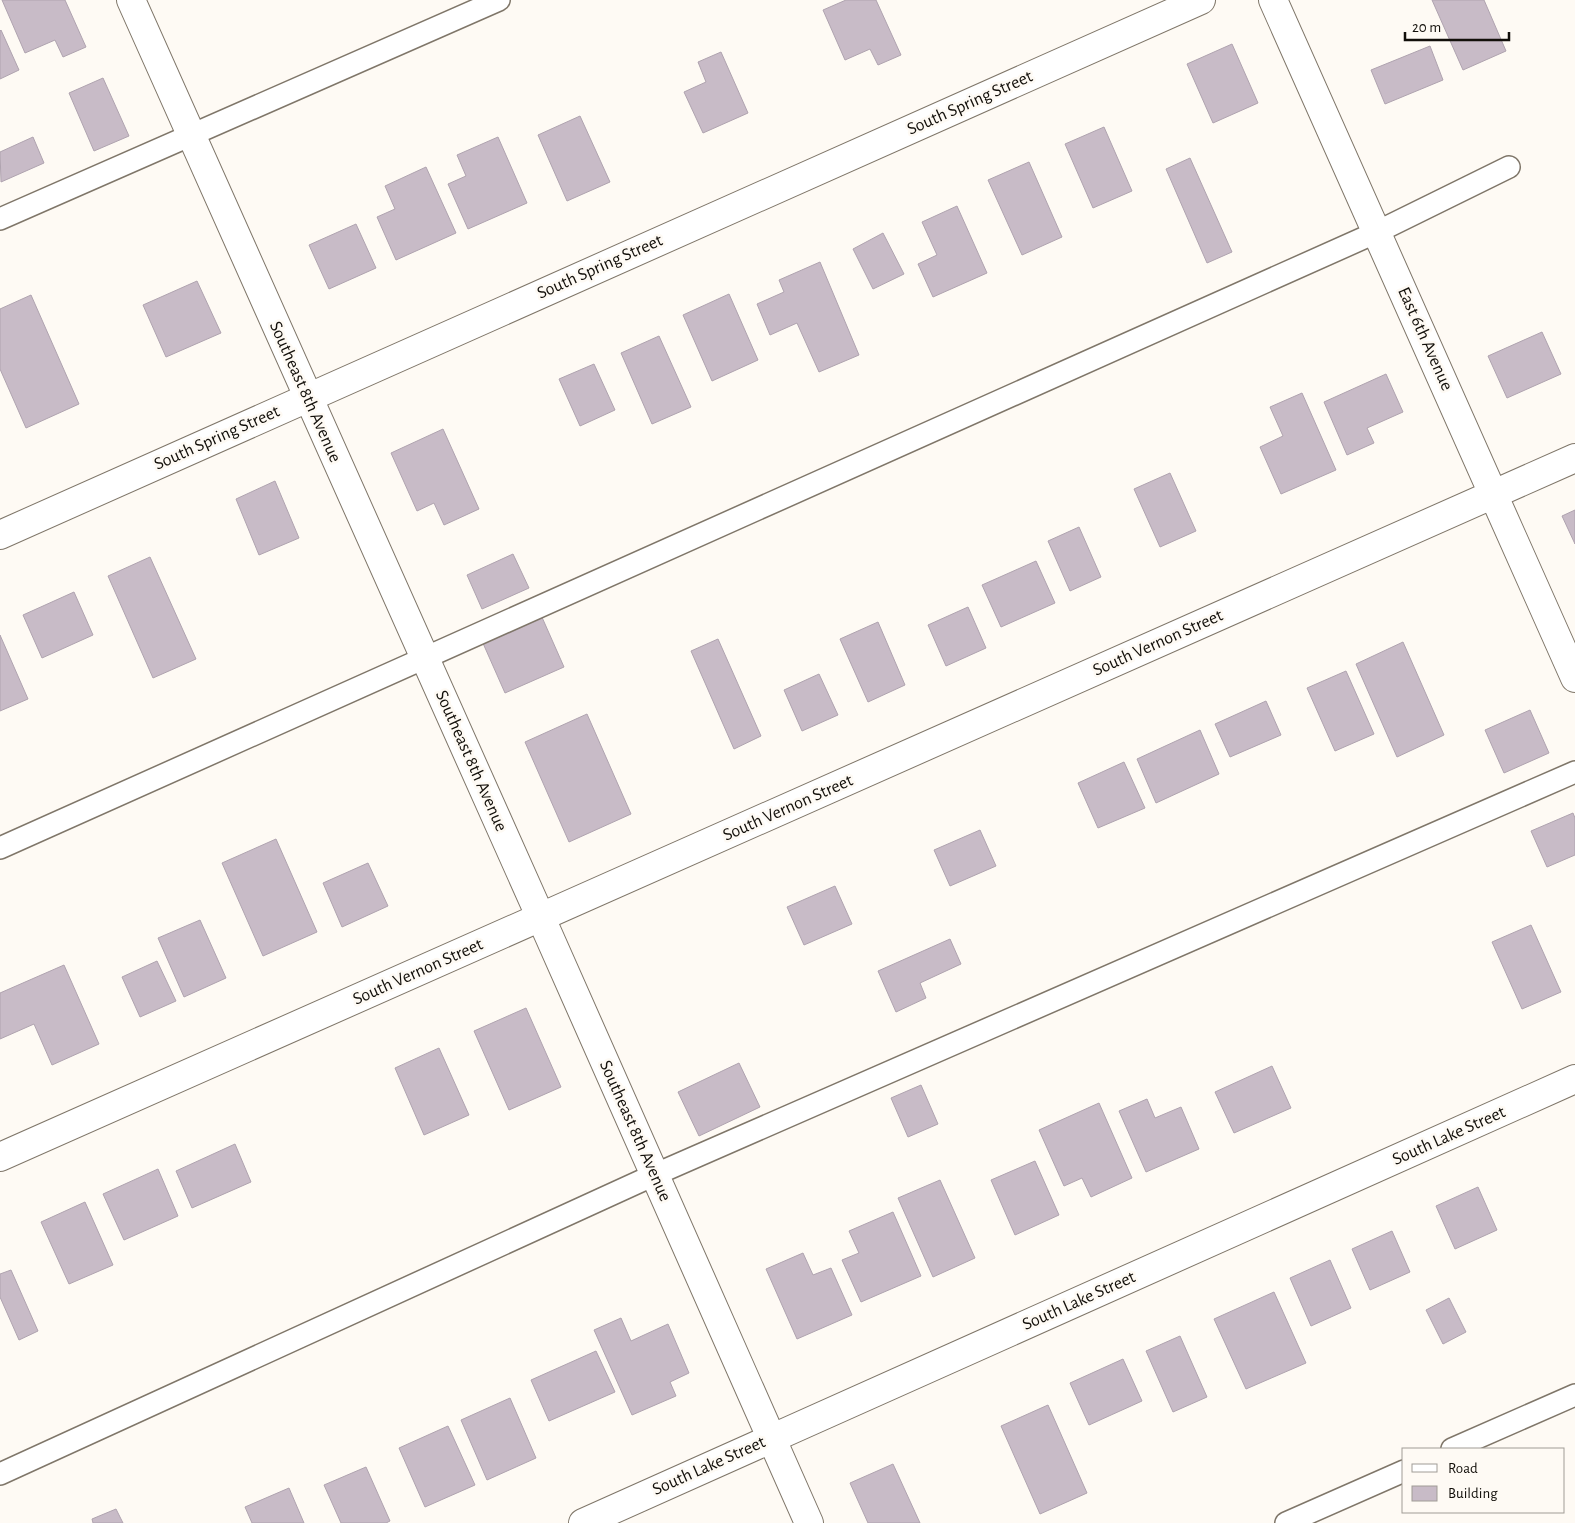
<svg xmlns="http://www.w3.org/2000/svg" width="1575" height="1523" viewBox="0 0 1575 1523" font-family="'Alegreya Sans',sans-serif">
  <rect width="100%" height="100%" fill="#fefaf4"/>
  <g fill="#c8bbc7" stroke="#afa3af">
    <polygon points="2,0 65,0 86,47 63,57 55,40 25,53"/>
    <polygon points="846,0 876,0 901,55 878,65 870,49 845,60 823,10"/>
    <polygon points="1432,0 1484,0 1506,51 1463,70"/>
    <polygon points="1,30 19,70 0,79 0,31"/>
    <polygon points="1232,44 1258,103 1213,123 1187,64"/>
    <polygon points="1430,46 1443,80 1385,104 1371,70"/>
    <polygon points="721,52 748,113 703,133 684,92 706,82 698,62"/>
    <polygon points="103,78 129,136 94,151 69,93"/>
    <polygon points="580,116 610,182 567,201 538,135"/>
    <polygon points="1104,127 1132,191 1093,208 1065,144"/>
    <polygon points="33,137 44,163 1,182 0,152"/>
    <polygon points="498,137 527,203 468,229 448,184 466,176 457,155"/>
    <polygon points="1190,158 1232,252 1207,263 1166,169"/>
    <polygon points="1029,162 1062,237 1022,255 988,180"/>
    <polygon points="426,167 456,233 396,260 377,217 395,209 385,186"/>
    <polygon points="957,206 987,273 933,297 918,264 937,255 922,222"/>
    <polygon points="356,224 376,268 329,289 309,245"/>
    <polygon points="883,233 904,274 873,289 853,249"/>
    <polygon points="820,262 859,355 819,372 797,323 770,335 757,304 784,292 779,280"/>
    <polygon points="197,281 221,333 166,357 143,305"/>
    <polygon points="729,294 758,360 712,381 683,315"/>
    <polygon points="31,295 79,404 26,428 0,369 0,309"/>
    <polygon points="1542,332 1561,374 1507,398 1488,356"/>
    <polygon points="659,336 691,407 652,424 621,353"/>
    <polygon points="594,364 615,410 580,426 559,379"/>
    <polygon points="1386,374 1403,412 1367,428 1374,443 1347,455 1324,402"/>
    <polygon points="1302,393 1336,470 1281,494 1260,447 1283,436 1270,407"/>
    <polygon points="443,429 479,509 444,525 434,503 417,511 391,453"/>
    <polygon points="1170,473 1196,531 1160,547 1134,489"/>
    <polygon points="275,481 299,538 259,555 236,499"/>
    <polygon points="1575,510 1575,544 1562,516"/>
    <polygon points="1079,527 1101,577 1070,591 1048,541"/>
    <polygon points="513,554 529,588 482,609 467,575"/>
    <polygon points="150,557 196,659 153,678 108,576"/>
    <polygon points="1036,561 1055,603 1001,627 982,585"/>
    <polygon points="74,592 93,635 42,658 23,615"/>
    <polygon points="968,607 986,648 946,666 928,625"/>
    <polygon points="541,615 564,667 505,693 482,641"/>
    <polygon points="878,622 905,685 868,702 840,639"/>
    <polygon points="0,635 28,699 0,711"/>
    <polygon points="718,639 761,736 734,749 691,651"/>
    <polygon points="1403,642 1444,735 1397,757 1356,664"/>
    <polygon points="1346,671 1374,734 1335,751 1307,688"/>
    <polygon points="819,674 838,715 802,731 784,690"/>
    <polygon points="1266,701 1281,735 1230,757 1215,724"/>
    <polygon points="1530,710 1549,753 1504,773 1485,730"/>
    <polygon points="587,714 631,814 569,842 525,742"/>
    <polygon points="1200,730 1219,774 1156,803 1137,759"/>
    <polygon points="1124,762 1145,808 1098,828 1078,783"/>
    <polygon points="1573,813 1575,818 1575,855 1547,867 1531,831"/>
    <polygon points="980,830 996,866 950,886 934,850"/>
    <polygon points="276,839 317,932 263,956 222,863"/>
    <polygon points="368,863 388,906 342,927 323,883"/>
    <polygon points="835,886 852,924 804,945 787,907"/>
    <polygon points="200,920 226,978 184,997 158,938"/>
    <polygon points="1531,925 1561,992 1522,1009 1492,942"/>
    <polygon points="950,939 961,964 920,983 926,998 896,1012 878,971"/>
    <polygon points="157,961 176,1001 140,1017 122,977"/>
    <polygon points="64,965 99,1044 52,1065 34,1024 0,1039 0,993"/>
    <polygon points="526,1008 561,1087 509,1110 474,1031"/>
    <polygon points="439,1048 469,1115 424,1135 395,1068"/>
    <polygon points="739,1063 760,1107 699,1136 678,1092"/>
    <polygon points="1272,1066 1291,1108 1234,1133 1215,1092"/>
    <polygon points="921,1085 938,1124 908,1137 891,1098"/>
    <polygon points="1147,1099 1155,1118 1181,1107 1199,1149 1146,1172 1119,1111"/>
    <polygon points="1099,1103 1132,1178 1091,1197 1082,1178 1064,1186 1039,1130"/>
    <polygon points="235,1144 251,1182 192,1208 176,1171"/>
    <polygon points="1035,1161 1059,1215 1015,1235 991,1180"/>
    <polygon points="158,1169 178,1216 124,1240 103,1194"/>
    <polygon points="940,1180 975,1258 933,1277 898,1198"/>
    <polygon points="1478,1187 1497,1230 1455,1249 1436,1206"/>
    <polygon points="85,1202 113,1265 69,1284 41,1222"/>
    <polygon points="893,1212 921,1276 861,1302 842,1260 859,1253 849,1231"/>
    <polygon points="1392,1231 1410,1272 1370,1290 1352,1249"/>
    <polygon points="803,1253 813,1275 831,1268 852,1315 797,1339 766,1269"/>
    <polygon points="1330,1260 1351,1308 1311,1326 1290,1278"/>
    <polygon points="11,1270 38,1331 19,1340 0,1297 0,1274"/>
    <polygon points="1274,1292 1306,1363 1246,1389 1214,1319"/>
    <polygon points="1449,1298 1466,1332 1443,1344 1426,1310"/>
    <polygon points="621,1318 631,1341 668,1324 689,1373 670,1382 676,1396 632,1415 594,1330"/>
    <polygon points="1180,1336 1207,1397 1173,1412 1146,1351"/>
    <polygon points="596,1351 615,1392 549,1421 531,1380"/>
    <polygon points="1123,1359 1142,1401 1089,1425 1070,1383"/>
    <polygon points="510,1398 536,1458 487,1480 461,1420"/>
    <polygon points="1048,1405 1087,1493 1040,1514 1001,1426"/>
    <polygon points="448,1426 475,1485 425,1507 399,1448"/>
    <polygon points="893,1464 920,1523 868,1523 850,1483"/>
    <polygon points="366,1467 390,1521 386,1523 341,1523 324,1485"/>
    <polygon points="289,1488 304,1523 252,1523 245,1507"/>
    <polygon points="116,1509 123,1523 93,1523 92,1519"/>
  </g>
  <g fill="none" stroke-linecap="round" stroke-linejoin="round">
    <g stroke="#7f7669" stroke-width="24">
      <g id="lane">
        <polyline points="0,219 499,0"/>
        <polyline points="0,848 1377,232 1509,167"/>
        <polyline points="1452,1449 1575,1395"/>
        <polyline points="0,1474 654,1175 1575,772"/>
        <polyline points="1286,1523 1404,1471"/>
      </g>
    </g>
    <g stroke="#7f7669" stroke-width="30">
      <g id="street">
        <polyline points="131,0 541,918 809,1523"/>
        <polyline points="0,535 1201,0"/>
        <polyline points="0,1157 1575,458"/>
        <polyline points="583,1523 1575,1079"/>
      </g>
    </g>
    <g stroke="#7f7669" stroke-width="30">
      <polyline id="secondary" points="1273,0 1575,678"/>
    </g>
    <use href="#lane" stroke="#fff" stroke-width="21"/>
    <use href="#street" stroke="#fff" stroke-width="28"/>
    <use href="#secondary" stroke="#fff" stroke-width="28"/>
  </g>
  <g text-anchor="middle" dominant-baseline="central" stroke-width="5" stroke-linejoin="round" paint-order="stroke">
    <g font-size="18" fill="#120f0a" stroke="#fefaf4">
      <text transform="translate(970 103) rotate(-24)">South Spring Street</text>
      <text transform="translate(600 267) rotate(-24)">South Spring Street</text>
      <text transform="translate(1425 339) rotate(66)">East 6th Avenue</text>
      <text transform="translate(305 392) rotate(66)">Southeast 8th Avenue</text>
      <text transform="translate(217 438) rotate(-24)">South Spring Street</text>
      <text transform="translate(1158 643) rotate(-24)">South Vernon Street</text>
      <text transform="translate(471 761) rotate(66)">Southeast 8th Avenue</text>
      <text transform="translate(788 808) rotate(-24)">South Vernon Street</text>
      <text transform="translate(418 972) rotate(-24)">South Vernon Street</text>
      <text transform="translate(635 1131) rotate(66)">Southeast 8th Avenue</text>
      <text transform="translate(1449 1136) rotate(-24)">South Lake Street</text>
      <text transform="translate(1079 1301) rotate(-24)">South Lake Street</text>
      <text transform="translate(709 1466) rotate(-24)">South Lake Street</text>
    </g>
  </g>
  <rect x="1402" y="1448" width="162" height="65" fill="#fefaf4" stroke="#a09c96"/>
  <rect x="1412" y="1464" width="25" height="8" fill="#ffffff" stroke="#a09c96"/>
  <text x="1448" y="1473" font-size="15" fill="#120f0a">Road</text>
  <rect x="1412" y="1486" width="25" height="15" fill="#c8bbc7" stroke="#a09c96"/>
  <text x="1448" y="1498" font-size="15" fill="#120f0a">Building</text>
  <path d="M1405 32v8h104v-8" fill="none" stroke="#120f0a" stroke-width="2.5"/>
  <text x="1412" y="32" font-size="15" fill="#120f0a" stroke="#fefaf4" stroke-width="4" paint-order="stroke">20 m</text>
</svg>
